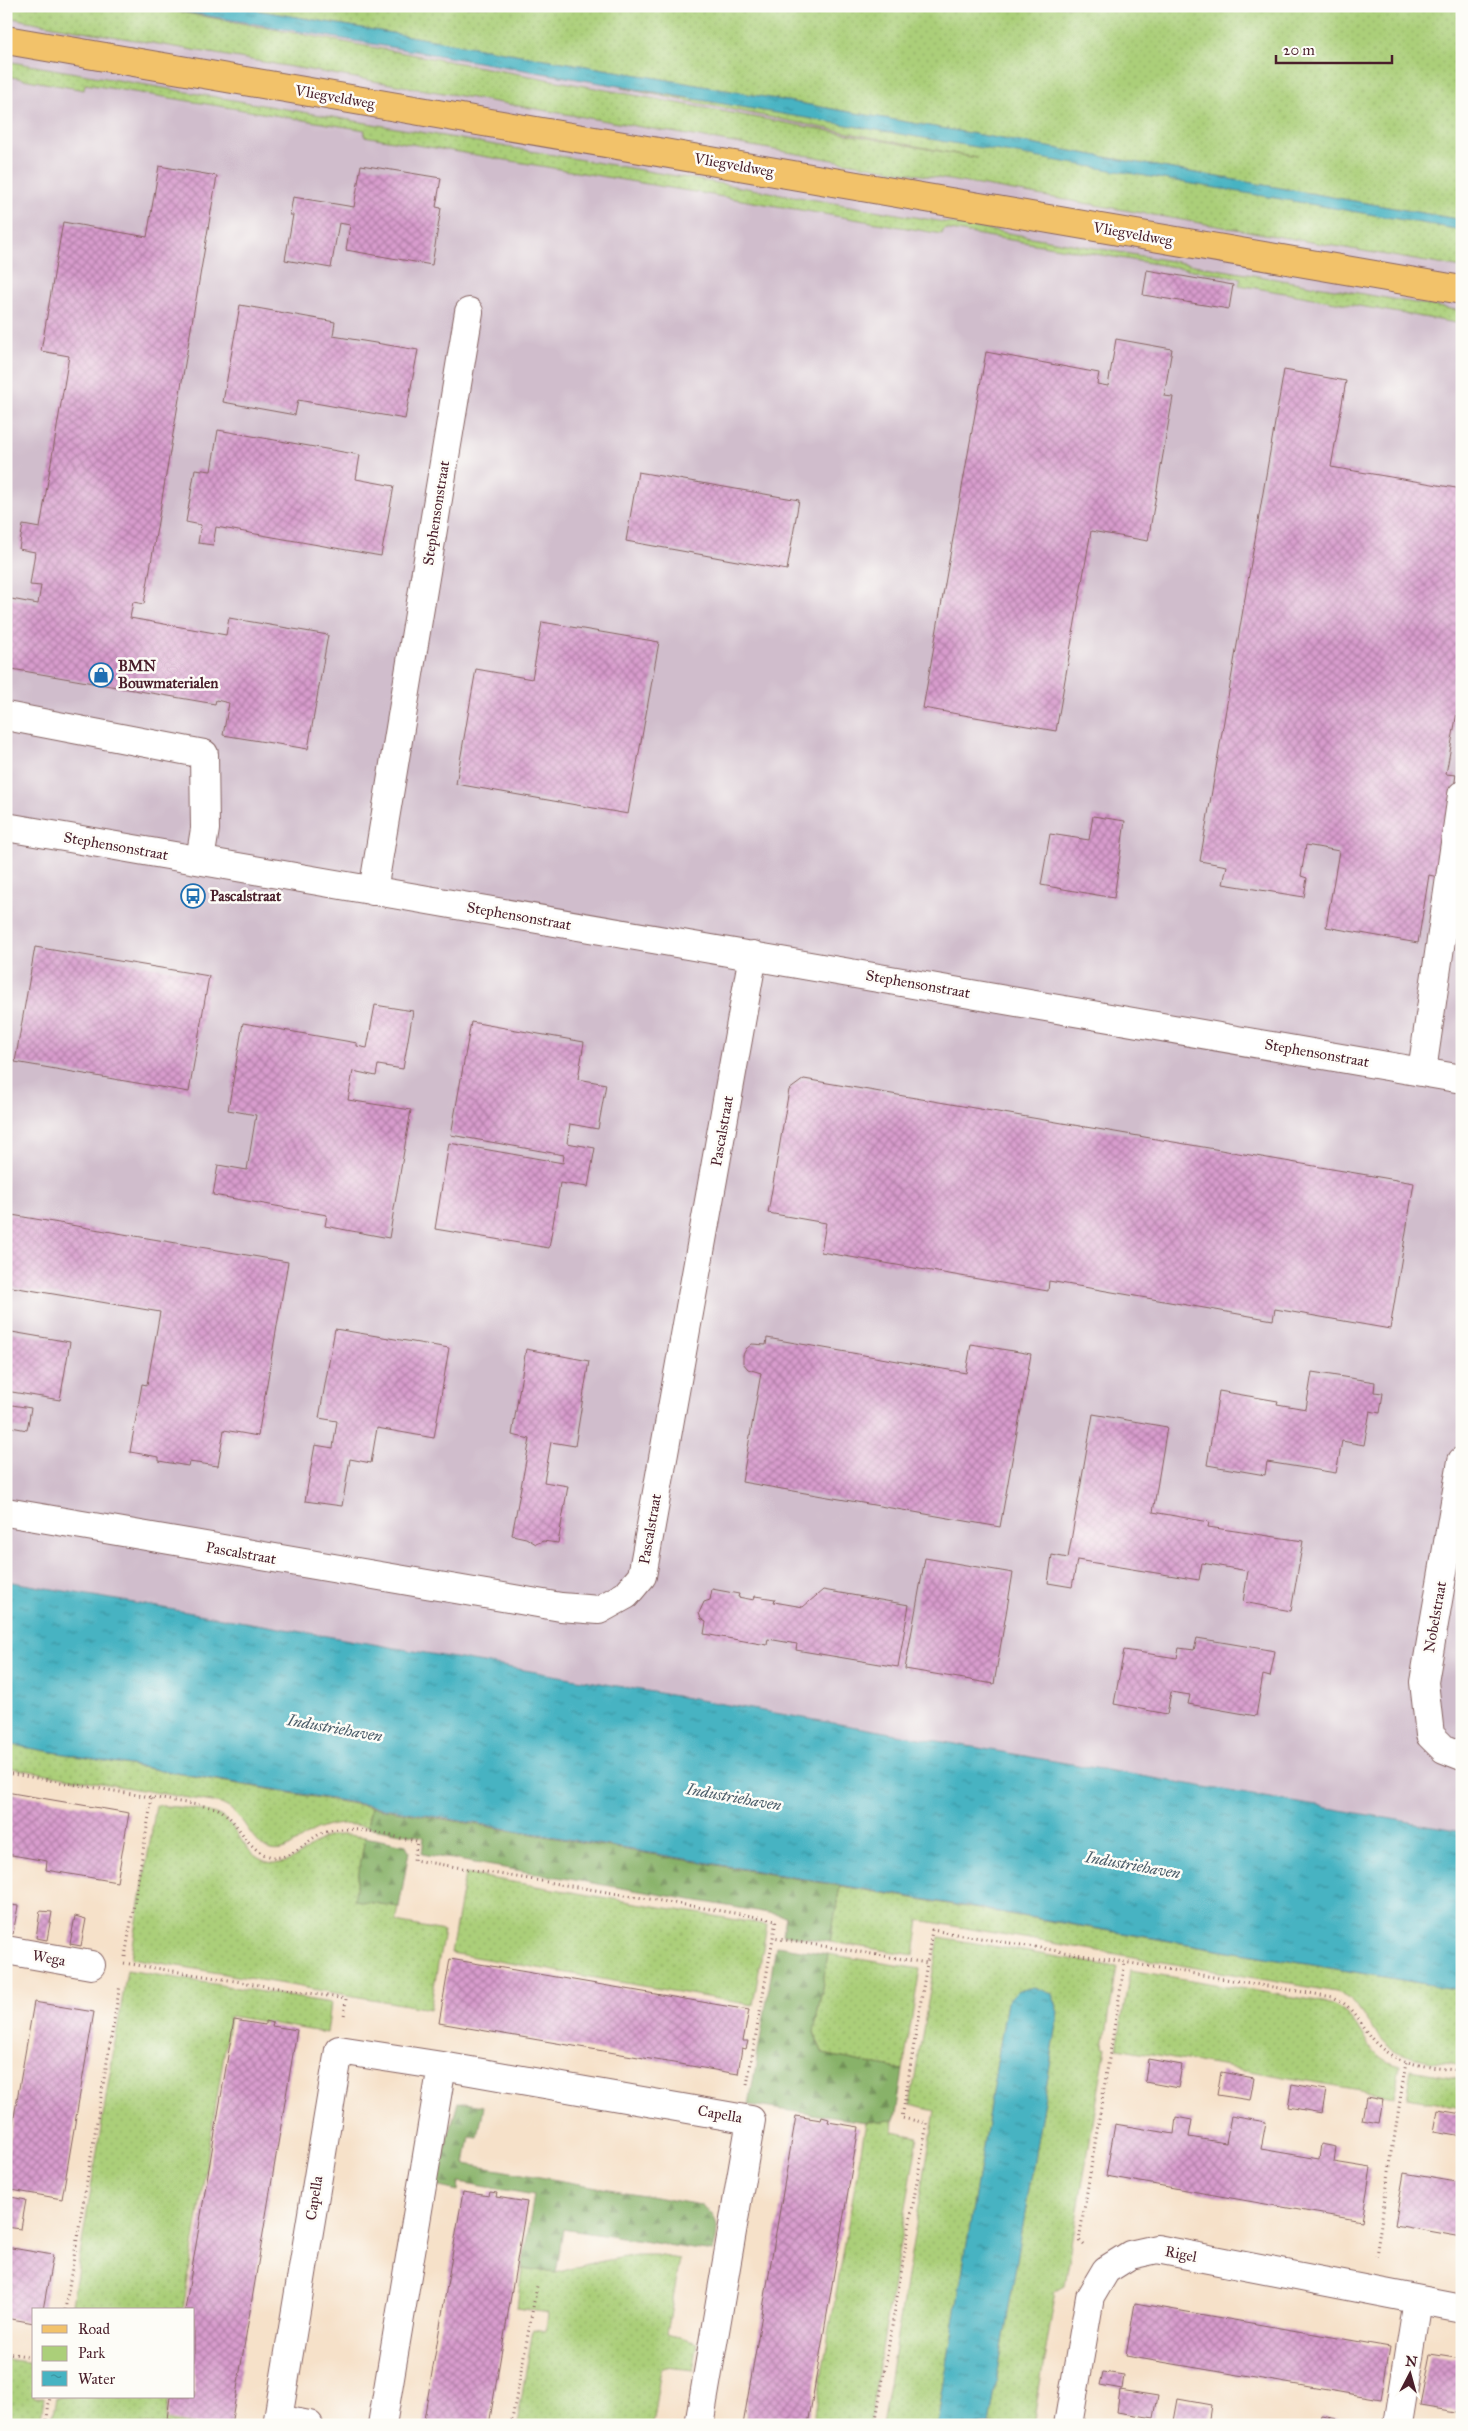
<svg xmlns="http://www.w3.org/2000/svg" width="1468" height="2431" viewBox="0 0 1468 2431" font-family="'IM FELL Great Primer',serif">
  <defs>
    <pattern id="green-dots" width="8" height="8" patternUnits="userSpaceOnUse" patternTransform="scale(1.25)"><rect width="8" height="8" fill="#abcf79"/><path d="M2 2h.1M6 6h.1" fill="none" stroke="#95b169" stroke-width="1.8" stroke-linecap="round"/></pattern>
    <pattern id="forest-firs" width="22" height="20" patternUnits="userSpaceOnUse" patternTransform="scale(1.25)"><rect width="22" height="20" fill="#88b269"/><path d="M5 1l3.5 6h-7zM16 11l3.5 6h-7z" fill="#719057"/></pattern>
    <pattern id="water-ripples" width="26" height="14" patternUnits="userSpaceOnUse" patternTransform="scale(1.25)"><rect width="26" height="14" fill="#46b3c2"/><path d="M2 4q2-2 4 0t4 0M15 11q2-2 4 0t4 0" fill="none" stroke="#3c919e"/></pattern>
    <pattern id="building-cross-hatch" width="8" height="8" patternUnits="userSpaceOnUse" patternTransform="scale(1.25)"><rect width="8" height="8" fill="#d89ccd"/><path d="M0 0l8 8M0 8l8-8" fill="none" stroke="#b17fa7"/></pattern>
  </defs>
  <rect width="100%" height="100%" fill="#fdfcf7"/>
  <filter id="ink" filterUnits="userSpaceOnUse"><feTurbulence type="fractalNoise" baseFrequency=".02" numOctaves="2"/><feDisplacementMap in="SourceGraphic" scale="10" xChannelSelector="R" yChannelSelector="G"/><feConvolveMatrix kernelMatrix="1 2 1 2 8 2 1 2 1" color-interpolation-filters="sRGB"/></filter>
  <filter id="wash" filterUnits="userSpaceOnUse"><feTurbulence type="fractalNoise" baseFrequency=".0096" numOctaves="4" result="noise"/><feDisplacementMap in="SourceGraphic" scale="20" xChannelSelector="R" yChannelSelector="G"/><feGaussianBlur stdDeviation="1.12" result="paint"/><feColorMatrix in="noise" values="0 0 0 0 0 0 0 0 0 0 0 0 0 0 0 0 0 1.4 0 .05"/><feComposite in="paint" operator="in"/></filter>
  <g filter="url(#wash)">
    <rect width="100%" height="100%" fill="#f6e1c9"/>
    <polygon fill="#d0bdcc" points="6,6 1462,6 1462,1836 6,1601"/>
    <g fill="url(#green-dots)" stroke="#7a7752">
      <polygon points="6,6 147,6 977,158 621,88 759,109 1462,230 1462,268 65,28 6,17"/>
      <polygon points="232,6 1462,6 1462,220 657,78"/>
      <polygon points="6,61 1462,311 1462,324 1239,285 1241,278 944,229 942,234 364,136 365,130 85,84 84,90 6,76"/>
      <path d="M 6,1744 L 371,1807 L 367,1827 C 330,1820 318,1827 288,1848 C 259,1860 251,1828 235,1813 C 230,1808 224,1805 218,1803 L 6,1767 Z"/>
      <path d="M 156,1805 C 173,1807 205,1808 220,1816 C 241,1828 243,1859 273,1863 C 295,1866 309,1843 327,1837 C 340,1833 353,1836 365,1837 L 355,1900 L 399,1907 L 396,1922 L 444,1931 L 430,2009 L 131,1958 Z"/>
      <polygon points="465,1874 767,1925 753,2005 451,1953"/>
      <path d="M 840,1886 L 1461,1990 L 1458,2011 L 1462,2012 L 1462,2066 C 1438,2061 1408,2061 1388,2046 C 1367,2029 1364,2000 1336,1992 L 919,1920 L 914,1955 L 830,1942 Z"/>
      <polygon points="939,1937 1117,1967 1104,2047 1106,2047 1065,2285 1056,2290 1033,2425 989,2425 1059,2012 1007,2002 937,2425 882,2425 935,2111 910,2105"/>
      <polygon points="828,1954 920,1969 903,2070 823,2054 814,2033"/>
      <polygon points="127,1970 331,2003 327,2033 230,2016 183,2310 71,2310"/>
      <path d="M 1130,1970 L 1324,2002 C 1368,2015 1359,2057 1400,2066 L 1394,2096 L 1117,2048 Z"/>
      <polygon points="1411,2070 1462,2079 1462,2107 1406,2098"/>
      <polygon points="894,2120 893,2132 918,2137 869,2425 813,2425 866,2122"/>
      <polygon points="636,2255 656,2255 680,2259 667,2334 698,2343 693,2370 666,2367 661,2369 652,2425 517,2425 533,2329 546,2331 548,2313 517,2308 522,2268 556,2273 587,2264"/>
      <polygon points="6,2359 34,2363 34,2397 44,2397 40,2425 6,2420"/>
      <polygon points="56,2397 169,2397 165,2420 194,2425 51,2425"/>
    </g>
    <g fill="url(#forest-firs)" stroke="#69684a">
      <polygon points="371,1807 840,1886 830,1942 783,1934 786,1916 422,1854 424,1837 367,1827"/>
      <polygon points="365,1837 406,1845 409,1851 399,1907 354,1900"/>
      <polygon points="776,1946 828,1954 814,2033 823,2054 903,2070 895,2120 866,2122 749,2105"/>
      <path d="M 458,2102 L 484,2106 L 478,2137 L 470,2136 L 465,2164 L 701,2205 C 722,2219 718,2231 713,2252 L 563,2229 L 556,2273 L 522,2268 L 534,2195 L 459,2182 L 458,2191 L 435,2186 Z"/>
    </g>
    <g fill="url(#water-ripples)" stroke="#486976">
      <polygon points="150,6 232,6 657,78 1462,220 1462,230"/>
      <polygon points="6,1581 1462,1831 1462,2012 1458,2011 1461,1990 6,1744"/>
      <polygon points="1034,1987 1052,1994 1059,2012 989,2425 937,2425 1007,2002 1018,1991"/>
    </g>
    <g id="blocks">
      <g fill="url(#building-cross-hatch)">
        <polygon points="361,165 441,178 436,207 441,208 432,265 346,250 350,225 339,223 331,268 285,260 293,215 290,215 293,197 354,207"/>
        <polygon points="159,166 217,176 144,604 133,602 130,618 226,635 229,618 328,635 308,749 223,735 229,703 216,700 215,704 6,668 6,598 38,604 41,586 30,585 35,552 19,549 23,525 40,528 69,356 41,351 63,222 147,237"/>
        <polygon points="1147,270 1233,285 1229,309 1143,295"/>
        <polygon points="240,305 335,322 333,336 418,350 405,419 298,400 295,415 223,402"/>
        <polygon points="1116,339 1172,349 1164,396 1173,397 1148,541 1091,531 1056,731 923,708 986,352 1099,373 1097,384 1108,386"/>
        <polygon points="1284,370 1346,381 1331,467 1462,489 1462,684 1446,774 1456,775 1438,877 1429,875 1418,943 1326,927 1339,851 1306,845 1301,876 1307,878 1304,897 1223,884 1227,866 1200,861"/>
        <polygon points="218,430 360,455 356,479 394,486 381,556 216,527 213,545 198,543 201,525 186,522 195,469 211,471"/>
        <polygon points="638,472 799,500 787,570 626,541"/>
        <polygon points="542,622 659,642 628,814 456,784 476,669 532,679"/>
        <polygon points="1093,816 1125,821 1114,898 1041,885 1050,834 1089,840"/>
        <polygon points="35,947 209,976 189,1092 15,1062"/>
        <polygon points="375,1005 413,1011 403,1069 378,1065 376,1076 353,1071 348,1100 411,1110 389,1238 325,1226 327,1215 213,1195 218,1165 247,1170 256,1115 228,1110 243,1023 357,1043 357,1046 367,1048"/>
        <polygon points="471,1022 584,1042 578,1079 606,1084 598,1129 570,1124 567,1143 595,1148 588,1187 560,1183 549,1248 435,1229 449,1143 563,1163 564,1155 451,1135"/>
        <polygon points="804,1079 1414,1183 1390,1329 1275,1309 1273,1320 1049,1281 1048,1291 821,1252 826,1223 768,1213 789,1090"/>
        <polygon points="6,1214 288,1262 258,1436 224,1430 218,1466 189,1462 188,1466 159,1461 159,1457 130,1452 142,1384 147,1385 160,1312 6,1286"/>
        <polygon points="335,1329 449,1348 434,1438 377,1428 371,1463 350,1459 342,1506 305,1501 315,1445 333,1448 337,1421 319,1418"/>
        <polygon points="6,1331 70,1342 60,1400 6,1391"/>
        <polygon points="767,1338 966,1373 971,1344 1031,1354 1000,1527 742,1482 761,1373 748,1369 743,1363 743,1355 746,1349 752,1344 766,1345"/>
        <polygon points="526,1349 589,1361 575,1446 551,1442 544,1482 568,1486 558,1543 543,1541 536,1544 526,1538 512,1535 530,1439 512,1435"/>
        <polygon points="1312,1372 1375,1382 1374,1392 1383,1393 1380,1413 1370,1411 1364,1445 1342,1441 1336,1473 1267,1462 1265,1475 1207,1465 1219,1391 1278,1401 1277,1404 1306,1409"/>
        <polygon points="6,1404 31,1408 27,1430 6,1426"/>
        <polygon points="1093,1414 1167,1427 1153,1512 1209,1522 1208,1527 1303,1541 1291,1611 1243,1602 1248,1571 1202,1563 1199,1580 1077,1560 1072,1587 1048,1583 1052,1555 1068,1558"/>
        <polygon points="925,1558 1013,1573 994,1684 905,1669"/>
        <polygon points="712,1589 739,1594 738,1597 754,1600 755,1596 775,1599 774,1602 803,1607 823,1590 909,1605 898,1667 796,1650 797,1644 768,1639 767,1645 704,1634 706,1622 701,1619 699,1613 704,1602 710,1600"/>
        <polygon points="1197,1638 1275,1651 1270,1677 1263,1675 1256,1716 1188,1704 1190,1695 1171,1692 1167,1714 1114,1704 1124,1650 1177,1658 1179,1648 1194,1650"/>
        <polygon points="6,1792 129,1813 117,1882 46,1870 47,1861 6,1854"/>
        <polygon points="6,1904 18,1906 13,1934 6,1933"/>
        <polygon points="40,1911 52,1912 47,1940 36,1938"/>
        <polygon points="75,1916 86,1919 81,1946 70,1944"/>
        <polygon points="450,1959 749,2010 743,2041 748,2041 746,2049 742,2048 738,2074 439,2023"/>
        <polygon points="34,2002 94,2012 62,2199 6,2189 6,2163"/>
        <polygon points="234,2020 265,2025 265,2021 273,2023 272,2026 297,2030 231,2425 200,2425 167,2419 170,2397 194,2397 194,2310 185,2310"/>
        <polygon points="1148,2059 1182,2065 1178,2088 1145,2082"/>
        <polygon points="1221,2072 1254,2078 1250,2100 1217,2095"/>
        <polygon points="1292,2084 1326,2090 1322,2113 1288,2107"/>
        <polygon points="1366,2097 1383,2100 1379,2123 1362,2120"/>
        <polygon points="1438,2110 1462,2114 1462,2137 1434,2132"/>
        <polygon points="796,2116 821,2120 822,2117 829,2119 828,2122 859,2127 808,2425 743,2425"/>
        <polygon points="1231,2116 1266,2122 1261,2149 1319,2159 1321,2144 1336,2147 1334,2162 1371,2168 1362,2221 1106,2176 1115,2124 1174,2134 1176,2117 1192,2120 1189,2137 1226,2143"/>
        <polygon points="1404,2173 1462,2183 1462,2237 1395,2225"/>
        <polygon points="463,2192 489,2196 490,2192 497,2193 496,2197 527,2202 489,2425 423,2425"/>
        <polygon points="6,2196 26,2200 21,2229 6,2227"/>
        <polygon points="6,2247 53,2255 43,2310 34,2310 34,2323 6,2318"/>
        <polygon points="1135,2303 1390,2347 1381,2399 1126,2356"/>
        <polygon points="1430,2354 1462,2359 1462,2413 1420,2406"/>
        <polygon points="1103,2372 1124,2375 1122,2389 1100,2385"/>
        <polygon points="1120,2390 1158,2396 1154,2418 1117,2412"/>
        <polygon points="1178,2399 1211,2405 1208,2425 1174,2421"/>
        <polygon points="1322,2416 1339,2419 1338,2425 1320,2425"/>
      </g>
    </g>
  </g>
  <g filter="url(#ink)">
    <use href="#blocks" fill-opacity="0" stroke="#866362" stroke-width="1"/>
    <g fill="none" stroke-linecap="round" stroke-linejoin="round">
      <g stroke="#866362" stroke-width="30">
        <g id="minor">
          <polyline points="6,716 204,754 205,829 200,860"/>
          <polyline points="6,827 1462,1079"/>
          <polyline points="373,891 469,312"/>
          <polyline points="1422,1071 1462,795"/>
          <polyline points="1462,1461 1424,1682 1430,1735 1444,1749 1462,1756"/>
          <polyline points="6,1512 561,1607 599,1610 626,1595 642,1576 753,955"/>
          <polyline points="6,1950 91,1965"/>
          <polyline points="442,2066 751,2120 699,2425"/>
          <polyline points="309,2425 278,2419 339,2050 442,2066 382,2425"/>
          <polyline points="1068,2425 1090,2297 1106,2270 1130,2255 1157,2249 1462,2308"/>
          <polyline points="1398,2425 1418,2300"/>
        </g>
      </g>
      <g stroke="#866362" stroke-width="30">
        <polyline id="major" points="6,40 1462,290"/>
      </g>
      <g stroke="#866362" stroke-width="3" stroke-dasharray="1 4" stroke-linecap="butt">
        <path d="M 6,1773 L 216,1808 C 239,1818 244,1849 269,1856 C 292,1863 307,1837 327,1831 C 351,1824 392,1837 417,1841 L 414,1860 L 776,1920 L 773,1938 L 927,1963 L 932,1930 L 1333,1997 C 1357,2007 1361,2031 1380,2047 C 1402,2067 1435,2067 1462,2071"/>
        <polyline points="125,1957 152,1798"/>
        <polyline points="124,1963 346,1999 344,2017"/>
        <polyline points="747,2085 773,1938"/>
        <polyline points="1084,2245 1079,2240 1125,1962"/>
        <polyline points="1376,2256 1406,2062"/>
        <polyline points="65,2310 120,1985"/>
        <polyline points="6,2353 34,2357"/>
        <polyline points="46,2425 50,2397"/>
        <polyline points="511,2425 537,2286"/>
        <polyline points="875,2425 927,2123 902,2118 927,1963"/>
      </g>
      <use href="#minor" stroke="#fff" stroke-width="28"/>
      <use href="#major" stroke="#f2c26a" stroke-width="28"/>
    </g>
  </g>
  <defs>
    <g id="shop-ring" transform="scale(1.25)"><circle r="9.5" fill="#fdfcf7" stroke="#1f6fb2" stroke-width="1.5"/><path d="M-5-2.5h2.3a2.7 3.5 0 0 1 5.4 0H5L5.5 6h-11ZM-1.5-2.5h3a1.5 2.3 0 0 0-3 0Z" fill="#1f6fb2"/></g>
    <g id="bus-ring" transform="scale(1.25)"><circle r="9.5" fill="#fdfcf7" stroke="#1f6fb2" stroke-width="1.5"/><path d="M-5-6H5V4H4V6H2V4H-2V6H-4V4H-5ZM-3.5-4V0h7V-4ZM-3.5 1.2v1.5H-2V1.2ZM2 1.2v1.5H3.5V1.2Z" fill="#1f6fb2"/></g>
  </defs>
  <g fill-rule="evenodd">
    <use href="#shop-ring" x="101" y="675"/>
    <use href="#bus-ring" x="193" y="896"/>
  </g>
  <g text-anchor="middle" dominant-baseline="central" stroke-width="5" stroke-linejoin="round" paint-order="stroke">
    <g font-size="15" fill="#4a1f2b" stroke="#fdfcf7">
      <text transform="translate(335 97) rotate(10)">Vliegveldweg</text>
      <text transform="translate(734 165) rotate(10)">Vliegveldweg</text>
      <text transform="translate(1133 234) rotate(10)">Vliegveldweg</text>
      <text transform="translate(436 513) rotate(-81)">Stephensonstraat</text>
      <text transform="translate(116 846) rotate(10)">Stephensonstraat</text>
      <text transform="translate(519 916) rotate(10)">Stephensonstraat</text>
      <text transform="translate(918 984) rotate(10)">Stephensonstraat</text>
      <text transform="translate(1317 1053) rotate(10)">Stephensonstraat</text>
      <text transform="translate(722 1131) rotate(-80)">Pascalstraat</text>
      <text transform="translate(650 1529) rotate(-80)">Pascalstraat</text>
      <text transform="translate(241 1553) rotate(10)">Pascalstraat</text>
      <text transform="translate(1435 1617) rotate(-80)">Nobelstraat</text>
      <text transform="translate(49 1958) rotate(10)">Wega</text>
      <text transform="translate(720 2114) rotate(10)">Capella</text>
      <text transform="translate(314 2198) rotate(-81)">Capella</text>
      <text transform="translate(1181 2254) rotate(11)">Rigel</text>
    </g>
    <g font-size="15" font-weight="bold" fill="#4a1f2b" stroke="#fdfcf7" text-anchor="start">
      <text x="118" y="666">BMN<tspan x="118" dy="17">Bouwmaterialen</tspan></text>
      <text x="210" y="896">Pascalstraat</text>
    </g>
    <g font-size="16" font-style="italic" fill="#485a67" stroke="#fdfcf7">
      <text transform="translate(335 1728) rotate(10)">Industriehaven</text>
      <text transform="translate(734 1797) rotate(10)">Industriehaven</text>
      <text transform="translate(1133 1865) rotate(10)">Industriehaven</text>
    </g>
  </g>
  <rect width="1468" height="2431" fill="none" stroke="#fdfcf7" stroke-width="25"/>
  <rect x="32" y="2308" width="162" height="90" fill="#fdfcf7" stroke="#b5a4a5"/>
  <rect x="42" y="2325" width="25" height="8" fill="#f2c26a" stroke="#b5a4a5"/>
  <text x="78" y="2334" font-size="15" fill="#4a1f2b">Road</text>
  <rect x="42" y="2346" width="25" height="15" fill="#abcf79" stroke="#b5a4a5"/>
  <text x="78" y="2358" font-size="15" fill="#4a1f2b">Park</text>
  <rect x="42" y="2371" width="25" height="15" fill="url(#water-ripples)" stroke="#b5a4a5"/>
  <text x="78" y="2384" font-size="15" fill="#4a1f2b">Water</text>
  <g transform="translate(1410 2374) rotate(6)" stroke="#fdfcf7" stroke-width="4" paint-order="stroke">
  <path d="M0-4L9 19L0 12L-9 19Z" fill="#4a1f2b"/>
  <text y="-8" font-size="14" font-weight="bold" text-anchor="middle" fill="#4a1f2b">N</text>
  </g>
  <path d="M1276 55v8h116v-8" fill="none" stroke="#4a1f2b" stroke-width="2.5"/>
  <text x="1283" y="55" font-size="15" fill="#4a1f2b" stroke="#fdfcf7" stroke-width="4" paint-order="stroke">20 m</text>
</svg>
